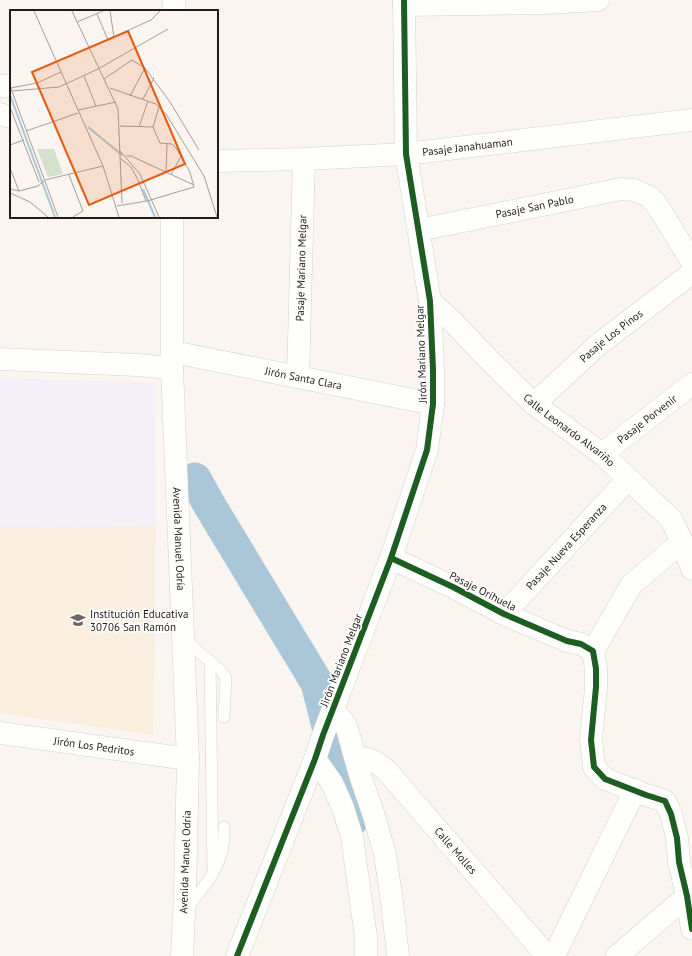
<svg xmlns="http://www.w3.org/2000/svg" width="692" height="956" viewBox="0 0 692 956" font-family="'PT Sans',sans-serif">
  <rect width="100%" height="100%" fill="#faf5f0"/>
  <polygon fill="#faeedf" points="156,526 153,735 0,713 0,527"/>
  <polygon fill="#f3f0f7" points="0,378 155,383 156,526 0,527"/>
  <g fill="none" stroke-linecap="round" stroke-linejoin="round">
    <polyline stroke="#a9c7d8" stroke-width="33" points="195,479 210,506 317,683 352,820"/>
    <g stroke="#d6d1cb" stroke-width="12">
      <g id="service">
        <polyline points="184,639 220,670 226,678 224,717"/>
        <polyline points="210,661 213,873"/>
        <path d="M 187,908 C 202,889 219,871 223,846 C 224,840 224,833 224,827"/>
      </g>
    </g>
    <g stroke="#d6d1cb" stroke-width="23">
      <g id="minor">
        <polyline points="404,5 545,3 598,0"/>
        <polyline points="0,86 11,86"/>
        <polyline points="0,114 11,117"/>
        <path id="s1" d="M 217,161 L 304,159 L 406,154 L 692,120"/>
        <path id="s2" d="M 419,230 L 621,189 L 634,190 L 650,197 L 657,205 L 692,262"/>
        <path id="s3" d="M 430,301 L 453,322 L 491,362 L 534,404 L 602,454 L 671,519 L 682,542 L 692,569"/>
        <path id="s4" d="M 173,352 L 433,404"/>
        <polyline points="0,359 137,365 172,368"/>
        <path id="s5" d="M 298,377 L 304,159"/>
        <path id="s6" d="M 534,404 L 599,344 L 692,273"/>
        <path id="s7" d="M 602,454 L 692,384"/>
        <polyline points="391,558 453,587 504,614 567,641 581,644 593,651 596,669 596,687 591,740 594,767 605,779 646,795 665,801 671,814 677,838 679,862 687,896 692,929"/>
        <path id="s8" d="M 504,614 L 628,479"/>
        <polyline points="593,651 632,584 682,542"/>
        <polyline points="333,711 339,717 345,724 348,732 360,775 374,816 385,854 392,902 398,956"/>
        <path id="s9" d="M 0,733 L 188,759"/>
        <polyline points="315,759 332,783 343,808 352,837 366,937 366,956"/>
        <path id="s10" d="M 356,759 C 369,756 376,762 386,770 L 547,956"/>
        <polyline points="237,956 315,759 323,735 391,558 427,450 433,404 433,370 430,301 406,154 404,0"/>
        <polyline points="554,956 635,790"/>
        <polyline points="617,956 687,896"/>
      </g>
    </g>
    <g stroke="#d6d1cb" stroke-width="23">
      <g id="trunk">
        <polyline points="174,11 174,0"/>
        <path id="s11" d="M 172,217 L 172,368 L 188,759 L 185,895 L 182,956"/>
      </g>
    </g>
    <use href="#service" stroke="#fefefd" stroke-width="11"/>
    <use href="#minor" stroke="#fefefd" stroke-width="22"/>
    <use href="#trunk" stroke="#fefefd" stroke-width="22"/>
    <g stroke="#fff" stroke-width="8">
      <g id="cycleway">
        <polyline points="391,558 453,587 504,614 567,641 581,644 593,651 596,669 596,687 591,740 594,767 605,779 646,795 665,801 671,814 677,838 679,862 687,896 692,929"/>
        <polyline points="237,956 315,759 323,735 391,558 427,450 433,404 433,370 430,301 406,154 404,0"/>
      </g>
    </g>
    <use href="#cycleway" stroke="#1b5e20" stroke-width="6"/>
  </g>
  <defs>
    <g id="school-bare" transform="scale(1.2)"><path d="M0-5L7-2L0 1L-7-2ZM-4 1L0 2.5L4 1V4Q0 6-4 4Z" fill="#6e6963" stroke="#fff" stroke-width="2.5" paint-order="stroke"/></g>
  </defs>
  <g fill-rule="evenodd">
    <use href="#school-bare" x="78" y="620"/>
  </g>
  <g text-anchor="middle" dominant-baseline="central" stroke-width="3.5" stroke-linejoin="round" paint-order="stroke">
    <g font-size="11" fill="#221d17" stroke="#fff">
      <text stroke="none"><textPath href="#s1" startOffset="251">Pasaje Janahuaman</textPath></text>
      <text stroke="none"><textPath href="#s2" startOffset="118">Pasaje San Pablo</textPath></text>
      <text stroke="none"><textPath href="#s5" startOffset="109">Pasaje Mariano Melgar</textPath></text>
      <text stroke="none"><textPath href="#s6" startOffset="103">Pasaje Los Pinos</textPath></text>
      <text transform="translate(421 354) rotate(-92)">Jirón Mariano Melgar</text>
      <text stroke="none"><textPath href="#s4" startOffset="133">Jirón Santa Clara</textPath></text>
      <text stroke="none"><textPath href="#s7" startOffset="57">Pasaje Porvenir</textPath></text>
      <text stroke="none"><textPath href="#s3" startOffset="190">Calle Leonardo Alvariño</textPath></text>
      <text stroke="none"><textPath href="#s11" startOffset="322">Avenida Manuel Odría</textPath></text>
      <text stroke="none"><textPath href="#s8" startOffset="92">Pasaje Nueva Esperanza</textPath></text>
      <text transform="translate(483 591) rotate(27)">Pasaje Orihuela</text>
      <text transform="translate(341 660) rotate(-69)">Jirón Mariano Melgar</text>
      <text stroke="none"><textPath href="#s9" startOffset="95">Jirón Los Pedritos</textPath></text>
      <text stroke="none"><textPath href="#s10" startOffset="140">Calle Molles</textPath></text>
      <text transform="translate(185 862) rotate(-88)">Avenida Manuel Odría</text>
    </g>
    <g font-size="11" fill="#221d17" stroke="#fff" text-anchor="start">
      <text x="90" y="614">Institución Educativa<tspan x="90" dy="13">30706 San Ramón</tspan></text>
    </g>
  </g>
  <g transform="translate(10 10)">
    <rect width="208" height="208" fill="#faf5f0"/>
    <path d="M 27,139 L 44,139 L 53,164 L 38,167 Z" fill="#d4e1cc"/>
    <path fill="none" stroke="#a9c7d8" stroke-width="2" d="M 0,85 L 45,207M 78,117 L 112,145M 133,179 L 145,207"/>
    <path fill="none" stroke="#a49f99" stroke-width="1" d="M 24,1 L 93,156 L 109,207M 62,1 L 108,99 L 112,193M 100,1 L 104,27M 87,4 L 98,30M 67,12 L 93,1M 79,38 L 141,10 L 150,1M 74,66 L 86,96M 94,69 L 122,50 L 135,58 L 160,92 L 189,140M 0,76 L 48,207M 1,78 L 27,73 L 51,62M 100,78 L 146,94 L 156,104 L 194,166 L 207,207M 2,81 L 49,77 L 88,59 L 158,19M 120,86 L 135,58M 133,89 L 144,68M 0,97 L 29,172M 68,100 L 106,92M 129,117 L 138,91M 143,117 L 149,97M 16,121 L 68,103M 0,135 L 14,130M 110,141 L 130,164 L 149,207M 116,146 L 121,146 L 184,175M 111,149 L 121,157 L 128,170 L 136,191M 0,158 L 9,181M 156,163 L 157,134M 59,165 L 73,201 L 63,207M 161,165 L 171,146M 0,179 L 9,181 L 28,176 L 35,170 L 93,156M 0,183 L 20,192 L 38,207M 107,196 L 137,191 L 184,177 L 180,162 L 166,138 L 162,134 L 150,133 L 143,117 L 110,116"/>
    <path fill="#e8590c" fill-opacity="0.15" stroke="#e8590c" stroke-width="2" d="M 118,21 L 175,154 L 79,195 L 22,62 Z"/>
    <rect width="208" height="208" fill="none" stroke="#221d17" stroke-width="2"/>
  </g>
</svg>
